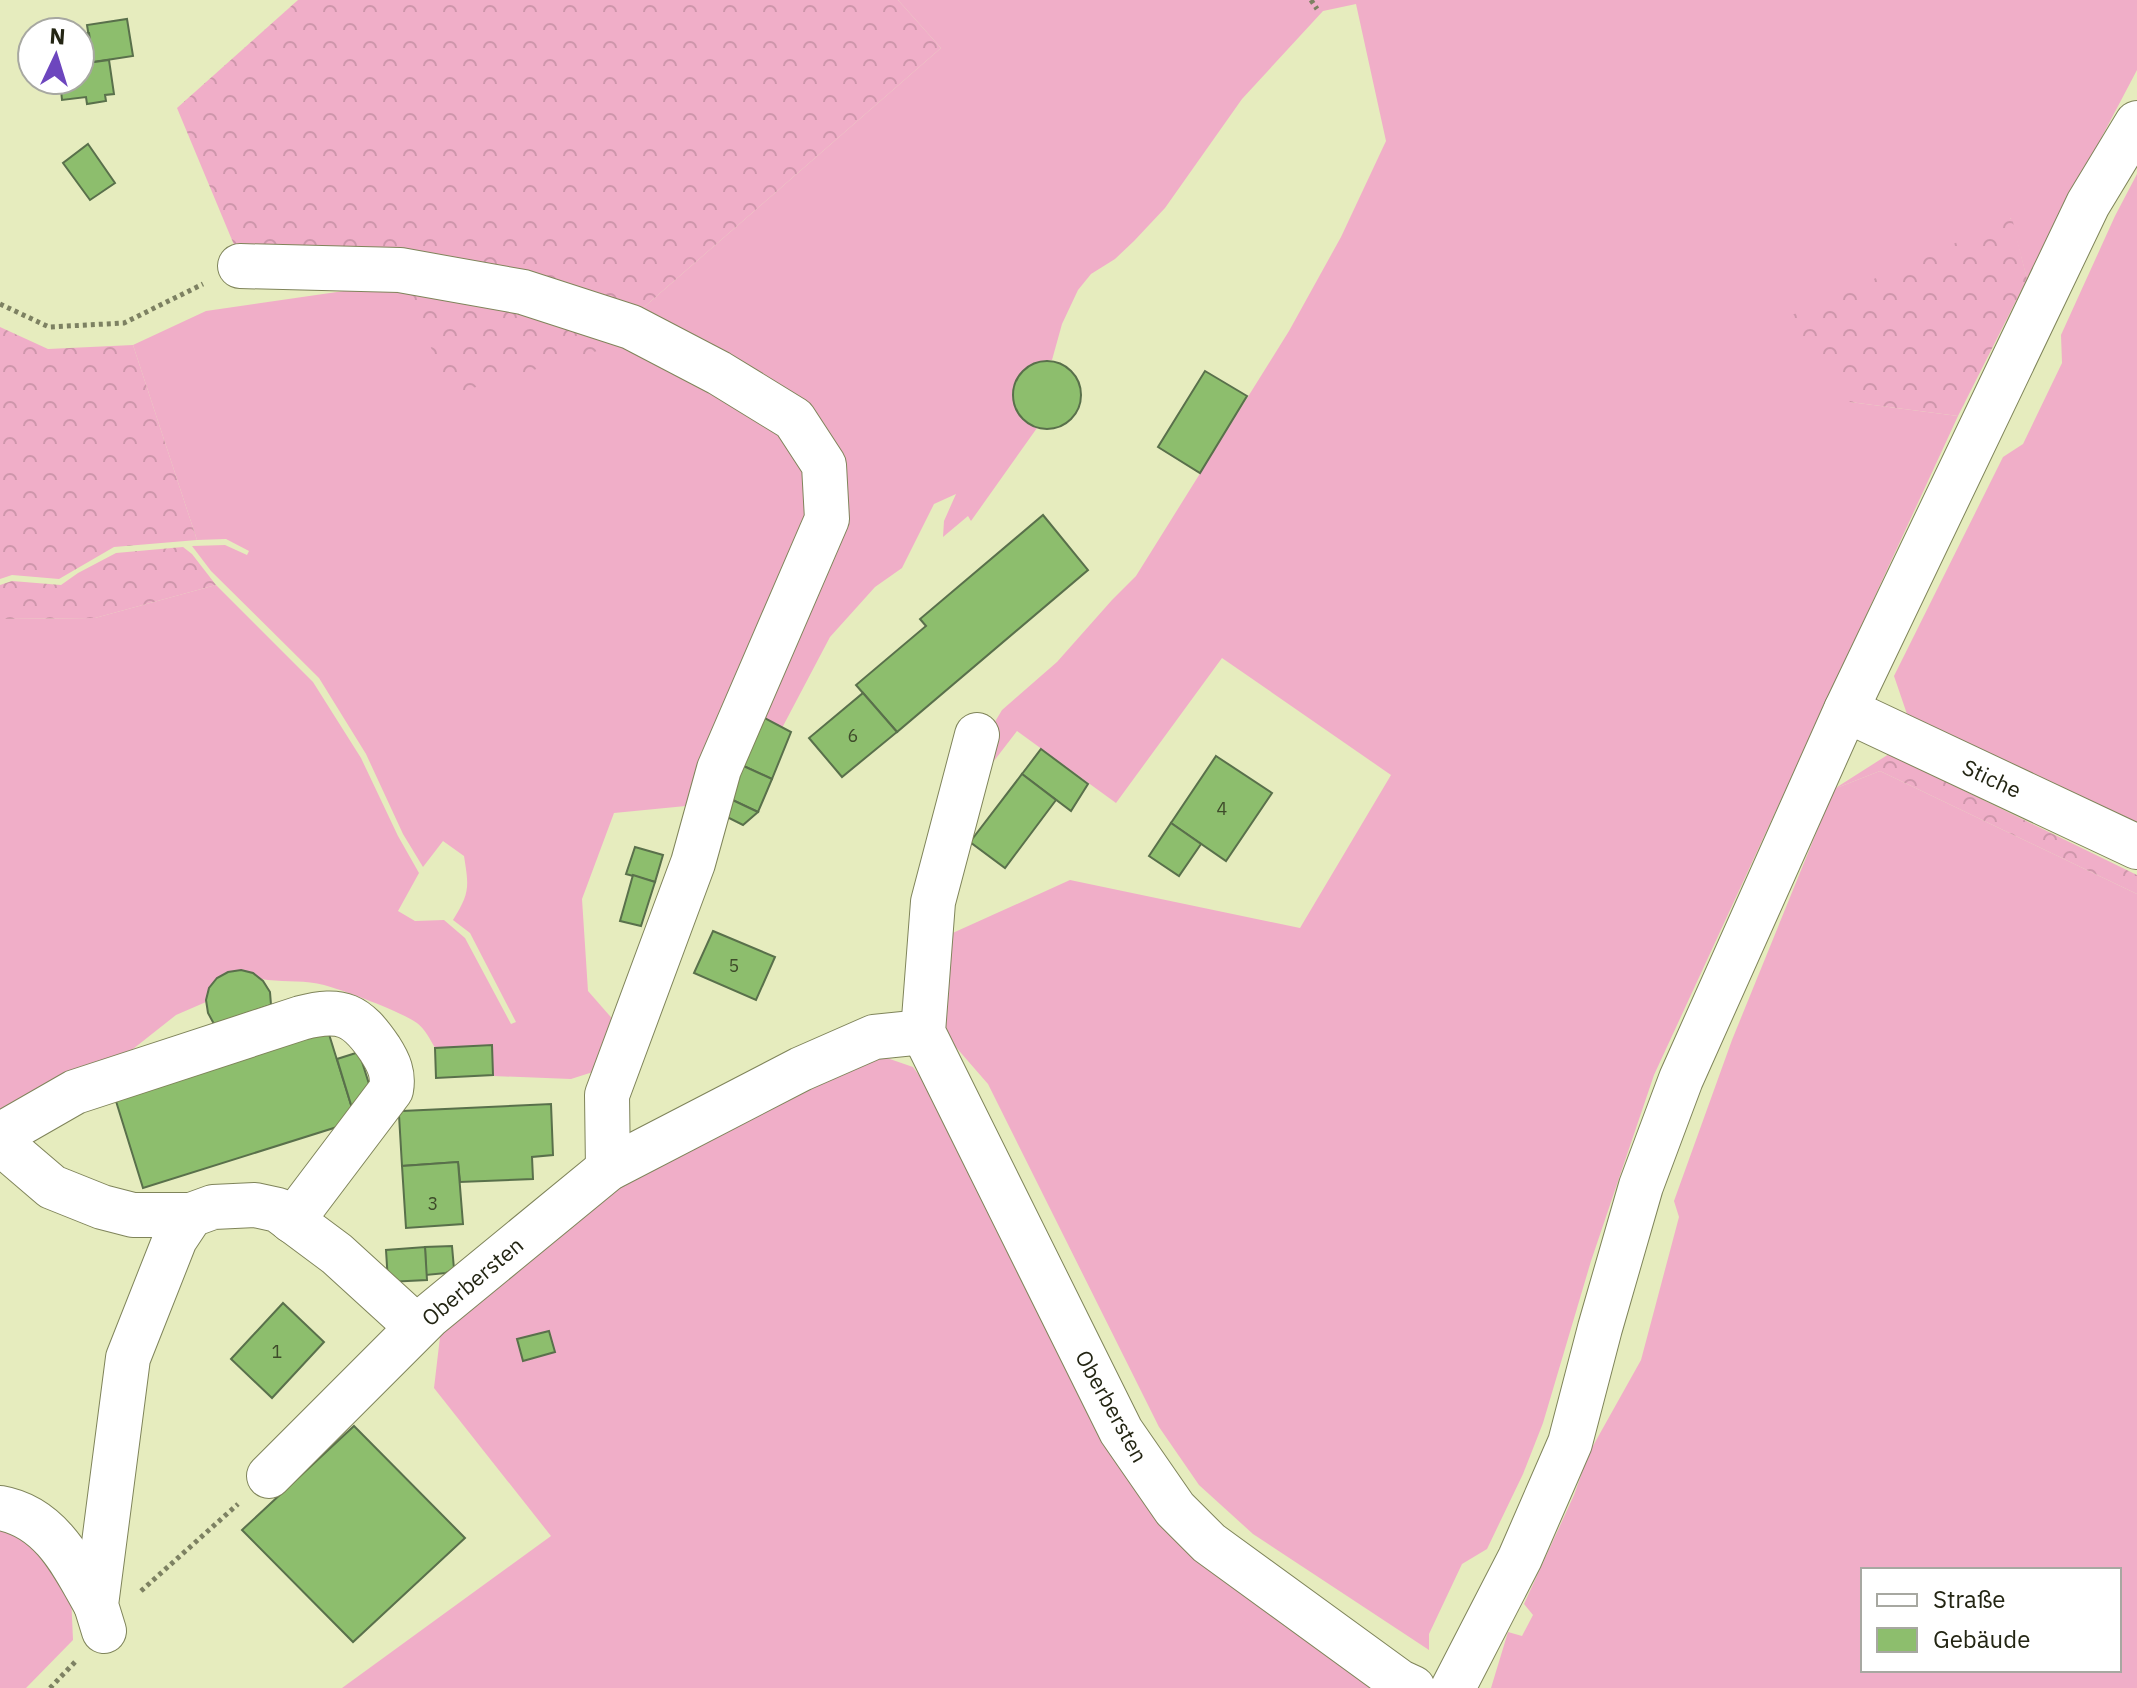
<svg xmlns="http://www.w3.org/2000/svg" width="2137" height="1688" viewBox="0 0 2137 1688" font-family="'IBM Plex Sans',sans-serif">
  <defs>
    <pattern id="forest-crowns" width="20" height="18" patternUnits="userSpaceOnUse" patternTransform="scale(2)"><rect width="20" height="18" fill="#f0aec8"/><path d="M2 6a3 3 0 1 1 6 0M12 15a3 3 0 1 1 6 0" fill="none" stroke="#ce96ab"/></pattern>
  </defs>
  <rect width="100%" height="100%" fill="#e6ecbe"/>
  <g fill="#f0aec8" fill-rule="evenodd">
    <path d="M 898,0 L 2137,0 L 2137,70 L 2027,279 L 2011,218 L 1850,402 L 1958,416 L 1654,1075 L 1591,1261 L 1543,1423 L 1523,1474 L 1487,1549 L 1462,1564 L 1429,1634 L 1429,1650 L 1253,1534 L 1199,1485 L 1159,1427 L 988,1084 L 941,1030 L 946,936 L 1070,880 L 1300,928 L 1391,775 L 1222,658 L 1116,803 L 1017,731 L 977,783 L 993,725 L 1002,710 L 1057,662 L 1112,600 L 1136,576 L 1289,331 L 1341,237 L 1386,141 L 1356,4 L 1323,11 L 1242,99 L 1165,208 L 1134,241 L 1115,259 L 1091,274 L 1078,290 L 1062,324 L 1052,360 C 1009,361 997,412 1037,428 L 971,521 L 968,516 L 943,537 L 944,521 L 956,494 L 934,504 L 902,568 L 875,587 L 830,637 L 782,728 L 757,715 L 839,459 L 635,315 L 941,48 Z"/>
    <polygon points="2137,174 2137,831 1908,717 1894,676 2003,457 2023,444 2062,363 2061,335 2115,216"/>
    <path d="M 406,282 L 631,341 L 781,431 L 809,467 L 810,514 L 696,805 L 614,813 L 582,899 L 588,991 L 616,1023 L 596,1071 L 571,1079 L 493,1076 L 492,1046 L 435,1048 C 430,1039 425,1029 417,1023 C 402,1012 343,990 324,985 C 306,980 287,982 268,980 C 253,979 243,966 227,973 C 214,977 208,990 206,1002 L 176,1015 L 119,1060 L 0,1118 L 0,619 L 95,618 L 216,585 L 313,682 L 361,758 L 398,836 L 419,873 L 398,911 L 415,921 L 444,920 L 465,938 L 511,1024 L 516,1022 L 470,933 L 453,920 C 470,893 469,887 464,856 L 443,841 L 423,867 L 403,834 L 366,754 L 319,678 L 211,571 L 192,546 L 225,545 L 247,555 L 249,551 L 226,539 L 197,540 L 133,345 L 206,311 Z"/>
    <path d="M 1880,771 L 2137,894 L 2137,1688 L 1491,1688 L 1508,1632 L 1522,1636 L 1533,1615 L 1524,1604 L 1574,1495 L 1589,1453 L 1641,1360 L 1679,1217 L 1674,1201 L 1732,1040 L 1834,789 ZM 1863,1570 L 2119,1570 L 2119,1670 L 1863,1670 Z"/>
    <polygon points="884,1057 913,1067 931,1092 1116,1455 1379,1688 342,1688 551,1536 434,1388 442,1320 610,1189 855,1059"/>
    <polygon points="0,1516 9,1517 71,1594 73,1640 26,1688 0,1688"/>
  </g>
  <g fill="url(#forest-crowns)">
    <polygon points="298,0 898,0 941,48 635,315 237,252 177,108"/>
    <polygon points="2012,218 2027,279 1958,416 1850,402 1783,319"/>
    <polygon points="406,282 631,341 449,395"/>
    <polygon points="0,327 48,349 133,345 197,540 114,547 59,579 12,575 0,579"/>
    <polygon points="183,547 192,554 216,585 95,618 0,619 0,585 12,581 61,585 78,573 116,553"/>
    <polygon points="1889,754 2137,875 2137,894 1880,771 1834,789"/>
  </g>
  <g fill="#8dbe6d" stroke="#59704b" stroke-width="2">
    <polygon points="127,19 133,56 93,62 87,25"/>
    <polygon points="89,33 93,62 80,64 80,34"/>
    <polygon points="109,60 114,94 105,95 106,101 87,104 86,97 62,100 60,80 80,80 80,64"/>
    <polygon points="88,144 115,183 90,200 63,163"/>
    <circle cx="1047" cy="395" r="34"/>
    <polygon points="1205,371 1247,396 1200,473 1158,447"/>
    <polygon points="1043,515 1088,570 897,732 856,685 926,626 920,619"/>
    <polygon points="863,693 897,732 842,777 809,738"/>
    <polygon points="757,714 791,732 772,779 737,763"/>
    <polygon points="1041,749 1088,784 1071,811 1022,774"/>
    <polygon points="1216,756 1272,793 1226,861 1171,823"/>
    <polygon points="737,763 772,779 758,812 724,796"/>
    <polygon points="1022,774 1056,800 1005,868 970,842"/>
    <polygon points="724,796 758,812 743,825 719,813"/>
    <polygon points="1171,823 1201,844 1179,876 1149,856"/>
    <polygon points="635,847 663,855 655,882 626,874"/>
    <polygon points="633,875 655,882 641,926 620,921"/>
    <polygon points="713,931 775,957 756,1000 694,973"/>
    <polygon points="241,970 253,973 263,981 270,992 271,1005 214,1024 208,1013 206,1000 209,988 217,978 228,972"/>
    <polygon points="328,1031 356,1121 143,1188 115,1098"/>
    <polygon points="492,1045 493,1075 436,1078 435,1048"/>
    <polygon points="359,1052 374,1100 352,1108 337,1059"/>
    <polygon points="551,1104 553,1155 532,1157 533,1179 460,1182 458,1162 402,1166 399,1115 402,1111"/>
    <polygon points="458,1162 463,1224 406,1228 402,1166"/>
    <polygon points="452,1246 454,1269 446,1273 426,1275 425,1247"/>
    <polygon points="425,1247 427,1280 388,1282 386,1250"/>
    <polygon points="283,1303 324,1342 272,1398 231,1359"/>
    <polygon points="549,1331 555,1352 523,1361 517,1339"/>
    <polygon points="354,1426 465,1538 353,1642 242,1530"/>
  </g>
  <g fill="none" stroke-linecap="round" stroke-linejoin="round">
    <g stroke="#7f845a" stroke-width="46">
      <g id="minor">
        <polyline points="240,266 400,270 523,292 631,327 719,373 794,419 824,465 827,519 719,769 693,863 607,1095 608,1169"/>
        <polyline points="1846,710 2137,847"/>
        <polyline points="977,735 933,902 923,1032 1121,1431 1175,1509 1209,1543 1400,1682 1413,1688"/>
        <path d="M 0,1135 L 75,1092 L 301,1018 C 342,1007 357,1015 380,1049 C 389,1063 394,1074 391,1090 L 292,1221"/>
        <polyline points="0,1147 11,1152 52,1187 102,1207 133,1215 191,1215"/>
        <polyline points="269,1476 429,1316 608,1169 801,1069 874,1037 923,1032"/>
        <path d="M 0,1508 C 51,1517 73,1564 96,1605"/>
        <polyline points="104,1631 96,1605 128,1358 175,1239 191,1215 213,1207 255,1205 278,1210 337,1254 417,1327"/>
        <polyline points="1453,1688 1520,1558 1570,1443 1600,1328 1641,1186 1681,1079 1846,710 2088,204 2137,123"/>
      </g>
    </g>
    <g stroke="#7d8162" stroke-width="5" stroke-dasharray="4 4" stroke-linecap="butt">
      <polyline points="1311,0 1317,9"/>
      <polyline points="0,304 49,327 124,323 203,284"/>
      <polyline points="141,1591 238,1504"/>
      <polyline points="50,1688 77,1660"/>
    </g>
    <use href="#minor" stroke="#fff" stroke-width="44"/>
  </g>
  <g text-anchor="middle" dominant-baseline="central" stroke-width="8" stroke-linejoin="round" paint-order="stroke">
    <g font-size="18" fill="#3e4b2a">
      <text x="853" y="735">6</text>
      <text x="1222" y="808">4</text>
      <text x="734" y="965">5</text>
      <text x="433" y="1203">3</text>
      <text x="277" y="1351">1</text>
    </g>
    <g font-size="22" fill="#232513" stroke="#fff">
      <text transform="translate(1992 778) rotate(25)">Stiche</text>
      <text transform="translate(472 1281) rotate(-40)">Oberbersten</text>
      <text transform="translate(1112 1406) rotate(61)">Oberbersten</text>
    </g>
  </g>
  <rect x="1861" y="1568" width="260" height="104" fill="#ffffff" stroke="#a7a8a1" stroke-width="2"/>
  <rect x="1877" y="1594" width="40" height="12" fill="#ffffff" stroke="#a7a8a1" stroke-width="2"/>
  <text x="1933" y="1608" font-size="24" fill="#232513">Straße</text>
  <rect x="1877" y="1628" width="40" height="24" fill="#8dbe6d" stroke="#a7a8a1" stroke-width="2"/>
  <text x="1933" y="1648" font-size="24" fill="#232513">Gebäude</text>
  <g transform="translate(56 56) rotate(4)"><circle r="38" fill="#ffffff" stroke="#a7a8a1" stroke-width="2"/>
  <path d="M0-6L14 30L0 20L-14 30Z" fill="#6d46be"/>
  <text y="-12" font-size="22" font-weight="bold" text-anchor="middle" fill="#232513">N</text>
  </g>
</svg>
